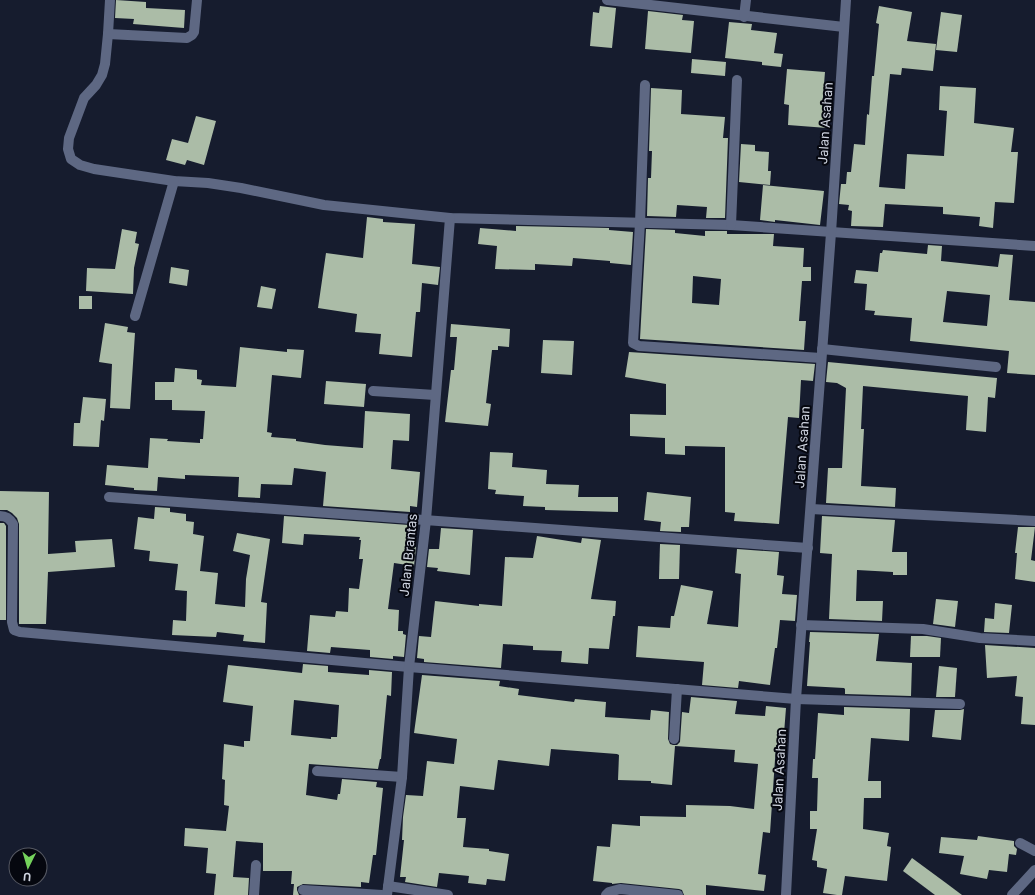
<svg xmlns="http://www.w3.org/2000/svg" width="1035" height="895" viewBox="0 0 1035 895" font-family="Inter,sans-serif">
  <rect width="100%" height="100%" fill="#161c2e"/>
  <g fill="#abbca7" fill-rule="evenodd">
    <polygon points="116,0 146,2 146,8 185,10 184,28 133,24 134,19 115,18"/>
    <polygon points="600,6 616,8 612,48 590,46 593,12 599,13"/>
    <polygon points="879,6 912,12 907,41 936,44 933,71 902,68 901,75 890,74 879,187 905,189 907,154 944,156 947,111 939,110 940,86 976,88 974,123 1014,128 1011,152 1018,152 1014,203 995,202 993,228 979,226 980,217 943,214 943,207 885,204 883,227 851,226 852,211 848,210 849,205 839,204 841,184 846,184 847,172 851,172 854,144 865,145 867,114 869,115 872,76 874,76 879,24 876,23"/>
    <polygon points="648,11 683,15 682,20 694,21 691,53 645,49"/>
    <polygon points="941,12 962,15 957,52 936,50"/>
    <polygon points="729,22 752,24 751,30 777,33 774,53 783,54 781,67 762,65 762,62 725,58"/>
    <polygon points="692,59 726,62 725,76 691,73"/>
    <polygon points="787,69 825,72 822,109 829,109 827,128 788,125 789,105 784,104"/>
    <polygon points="651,88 682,90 681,114 725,117 723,138 728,138 725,218 706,218 707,207 677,205 676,217 647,216 648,178 651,178 652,151 649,151"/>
    <polygon points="196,116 216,121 204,165 187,160 185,165 166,160 172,139 188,143"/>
    <polygon points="741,144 755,145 755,151 769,152 768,171 771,171 770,185 739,182"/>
    <polygon points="763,185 824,191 820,225 775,220 775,222 760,220"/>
    <polygon points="367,217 383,219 383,222 415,224 412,264 440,267 438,285 422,283 420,312 416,312 412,357 379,354 381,334 355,332 357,314 318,308 326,253 363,258"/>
    <polygon points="516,226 609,228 609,230 633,232 631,265 610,263 610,261 573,258 572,266 535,264 535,270 495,269 497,246 478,244 480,228 516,231"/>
    <polygon points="122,229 137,232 135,243 139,244 134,268 133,294 86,291 87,268 115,269"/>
    <path d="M 646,229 L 675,230 L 675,233 L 705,236 L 705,231 L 727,231 L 727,234 L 774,234 L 773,246 L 804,248 L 803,267 L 811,267 L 811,281 L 802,281 L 799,321 L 806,321 L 804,350 L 640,339 ZM 693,276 L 721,279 L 719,305 L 692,303 Z"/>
    <path d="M 928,245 L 942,246 L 941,261 L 998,267 L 1000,254 L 1013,255 L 1009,300 L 1035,302 L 1035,375 L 1007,373 L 1009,351 L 910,341 L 912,318 L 874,315 L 875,311 L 865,310 L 867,284 L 854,283 L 856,270 L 878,272 L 880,253 L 882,253 L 883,250 L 927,254 ZM 947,291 L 990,295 L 987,326 L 943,322 Z"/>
    <polygon points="171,267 189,270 187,286 169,283"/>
    <polygon points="261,286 276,289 272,309 257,307"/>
    <rect x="79" y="296" width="13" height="13"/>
    <polygon points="105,323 128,327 127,332 135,333 130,409 110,408 112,364 99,362"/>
    <polygon points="451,324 510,329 509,347 498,346 498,350 492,350 486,403 491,404 488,426 445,422 451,370 454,370 457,337 450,337"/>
    <polygon points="543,340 574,341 572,375 541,373"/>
    <polygon points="240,347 287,352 287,349 304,350 301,378 272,375 267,432 272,433 271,437 296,439 296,441 325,445 363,448 365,411 410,414 409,441 393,440 391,469 420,472 417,507 410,506 410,512 323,506 326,472 294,468 292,485 261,484 260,498 238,497 239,477 185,475 185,479 158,477 157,491 134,490 134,488 105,485 107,465 148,468 150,438 168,439 167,441 200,443 200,439 203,439 205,411 172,410 172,400 155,400 155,382 174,382 175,368 197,370 197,379 202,380 201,385 236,387"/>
    <polygon points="629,352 815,364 813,381 801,380 799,418 788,417 779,524 734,521 735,513 725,512 725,447 685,446 685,455 665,454 665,438 630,436 630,414 666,415 666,384 625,377"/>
    <polygon points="828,362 997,378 995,398 988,397 986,432 966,430 968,396 863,386 861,429 864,429 861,486 896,488 895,507 826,503 828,468 842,468 846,388 837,383 826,382"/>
    <polygon points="326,381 366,384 364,407 324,404"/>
    <polygon points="83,397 106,399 104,421 101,420 99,447 73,446 74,423 80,423"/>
    <polygon points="490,452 513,453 512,467 547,470 546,484 579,485 578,497 618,497 618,512 545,510 545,507 523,506 524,496 495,494 496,490 488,489"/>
    <polygon points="0,491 49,492 48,554 76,552 75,541 112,539 115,567 48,572 46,624 19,624 19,524 17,518 12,513 7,510 0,510"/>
    <polygon points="647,492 691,497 689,527 681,527 681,532 660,531 661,522 644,520"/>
    <polygon points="155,507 170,508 170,512 186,514 186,521 194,522 193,534 204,536 200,571 218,573 215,604 245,607 246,579 250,555 233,551 237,533 270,539 261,602 267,603 265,643 243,641 244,635 217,632 216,637 172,635 173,620 186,621 187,591 175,590 178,564 149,561 150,551 134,549 138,517 154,519"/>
    <polygon points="284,516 409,525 408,547 416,547 414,566 394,563 388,609 399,610 398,631 403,631 403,634 406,635 404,657 393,656 393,659 370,657 370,650 331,647 330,653 307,651 310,615 335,617 336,611 348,612 349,588 359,589 363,559 359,559 361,540 359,540 360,537 304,534 303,545 282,543"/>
    <polygon points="822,516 895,520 892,552 907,552 907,575 893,575 893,572 857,570 856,601 883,601 882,621 829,619 832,554 820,553"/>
    <polygon points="0,523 4,523 6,526 6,620 0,620"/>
    <polygon points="1018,527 1035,527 1031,560 1035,561 1035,582 1015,579 1017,553 1015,553"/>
    <polygon points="441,528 473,530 470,575 437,571 438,568 427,567 429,549 439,549"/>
    <polygon points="537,536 581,543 582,538 601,540 591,599 616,601 615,616 613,616 609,649 589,648 588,664 561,662 562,651 533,650 533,646 503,644 501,668 424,662 424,659 417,658 419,636 431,637 435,601 479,606 479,604 502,606 505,557 533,558"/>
    <polygon points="660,544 680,545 679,579 659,579"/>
    <polygon points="737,549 779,552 777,575 784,576 782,594 797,595 795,621 780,620 777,648 775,648 770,685 739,681 738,688 702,685 704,662 636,657 638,626 670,628 671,616 674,616 681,585 713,591 707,624 738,627 741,574 735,573"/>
    <polygon points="936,599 958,601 955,627 933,624"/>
    <polygon points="995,603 1012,605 1009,633 984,632 985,618 994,619"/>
    <polygon points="810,632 879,634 876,661 912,663 911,696 845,694 845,689 844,688 807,686 810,642 809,642"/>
    <polygon points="911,636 927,636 941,638 940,657 910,657"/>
    <polygon points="985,645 1035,648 1035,725 1021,724 1023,697 1015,696 1017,676 987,678"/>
    <path d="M 303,664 L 328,666 L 328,672 L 369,675 L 369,670 L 392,672 L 391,696 L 387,695 L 381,759 L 380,759 L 378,769 L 309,764 L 306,795 L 337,800 L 338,794 L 340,794 L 342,779 L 377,782 L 376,787 L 383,788 L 376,855 L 373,855 L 369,883 L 361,882 L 361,887 L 303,884 L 297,887 L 297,890 L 299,895 L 293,895 L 294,884 L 291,884 L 292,871 L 263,871 L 263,843 L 236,841 L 233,877 L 249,878 L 248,895 L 214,895 L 216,874 L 206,873 L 208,848 L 184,846 L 185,828 L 226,831 L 229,806 L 224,805 L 225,780 L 222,779 L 224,744 L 244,747 L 244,741 L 250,741 L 253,706 L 223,702 L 228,665 L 302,673 ZM 294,700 L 339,705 L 337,737 L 331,737 L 331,739 L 291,735 Z"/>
    <polygon points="939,666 957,668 955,697 936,697"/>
    <polygon points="422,675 500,681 499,686 519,689 518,695 574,702 575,699 606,702 605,717 650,720 651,710 669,712 668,739 670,744 673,745 677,745 680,742 682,712 689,713 691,697 737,701 735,714 765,716 766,706 786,708 783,746 776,745 770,833 763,832 758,874 766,875 764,891 706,885 706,895 684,895 682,890 679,889 621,883 612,884 612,883 593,881 597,846 610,847 612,824 640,826 640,816 686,817 686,805 730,806 754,809 758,764 734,762 735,750 675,746 672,785 651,783 651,781 618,780 619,755 617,754 551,749 549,766 498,760 494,790 460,786 457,818 466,818 463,847 489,849 489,851 509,854 505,881 487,879 486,885 468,883 469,876 439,873 437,887 405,882 406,877 400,877 404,840 402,840 403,817 406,795 423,796 427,761 454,764 457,739 414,733"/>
    <polygon points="844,707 910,709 909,741 871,738 868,781 881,781 881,798 864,798 863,829 889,833 887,846 891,847 887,881 845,876 842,895 837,895 823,893 827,869 817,867 817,861 812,860 817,829 810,829 810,811 817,811 818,778 812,778 813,759 815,759 818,713 844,715"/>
    <polygon points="964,709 961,740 932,737 935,710 960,710"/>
    <polygon points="978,836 1014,841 1014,846 1017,849 1016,855 1009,854 1007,872 989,870 987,879 960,874 964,856 939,853 941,837 977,840"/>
    <polygon points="912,858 946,883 962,895 935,895 903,871"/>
  </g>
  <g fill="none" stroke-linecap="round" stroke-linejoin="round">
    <g stroke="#5e6883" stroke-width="10">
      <polyline points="110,0 108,34 105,64 102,75 96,85 84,98 69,138 68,149 71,159 80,165 94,169 174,181 208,183 241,188 324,205 450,218 731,225 1035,246"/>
      <polyline points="607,0 844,27"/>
      <polyline points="744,17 746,0"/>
      <polyline points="108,34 187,38 192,35 194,32 197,0"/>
      <polyline points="645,85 640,223 633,343 639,346 821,358"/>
      <polyline points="731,225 737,80"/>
      <polyline points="135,316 174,181"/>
      <polyline points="822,349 996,367"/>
      <polyline points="373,391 435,395"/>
      <polyline points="109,497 808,548"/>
      <polyline points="811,509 1035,521"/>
      <path d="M 0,516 C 7,516 10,519 13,524 L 12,622 L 14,630 L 20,632 L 409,667 L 796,699 L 960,704"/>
      <polyline points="801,625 923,629 980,638 1035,641"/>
      <polyline points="674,739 677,689"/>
      <polyline points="317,771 402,777"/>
      <polyline points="1020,843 1035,851"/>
      <polyline points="388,886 448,895"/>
      <polyline points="303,890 382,895"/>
      <polyline points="254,895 256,865"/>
      <polyline points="387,895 402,777 409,667 426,520 450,218"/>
      <polyline points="606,895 609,892 620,889 678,895"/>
      <polyline points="786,895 796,699 831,233 846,0"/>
      <polyline points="1012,895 1035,870"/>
    </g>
  </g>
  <g text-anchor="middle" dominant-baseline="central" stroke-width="4" stroke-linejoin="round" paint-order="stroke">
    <g font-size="13" fill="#cfd4e0" stroke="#05070f">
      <text transform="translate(825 123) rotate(-86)">Jalan Asahan</text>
      <text transform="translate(802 447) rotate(-86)">Jalan Asahan</text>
      <text transform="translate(408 555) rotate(-84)">Jalan Brantas</text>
      <text transform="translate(779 770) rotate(-87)">Jalan Asahan</text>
    </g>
  </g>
  <g transform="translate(28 867) rotate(185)"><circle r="19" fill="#05070f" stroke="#565963"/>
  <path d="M0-3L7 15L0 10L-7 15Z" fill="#74d25c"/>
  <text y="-6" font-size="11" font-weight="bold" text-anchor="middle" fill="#cfd4e0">U</text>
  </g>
</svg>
